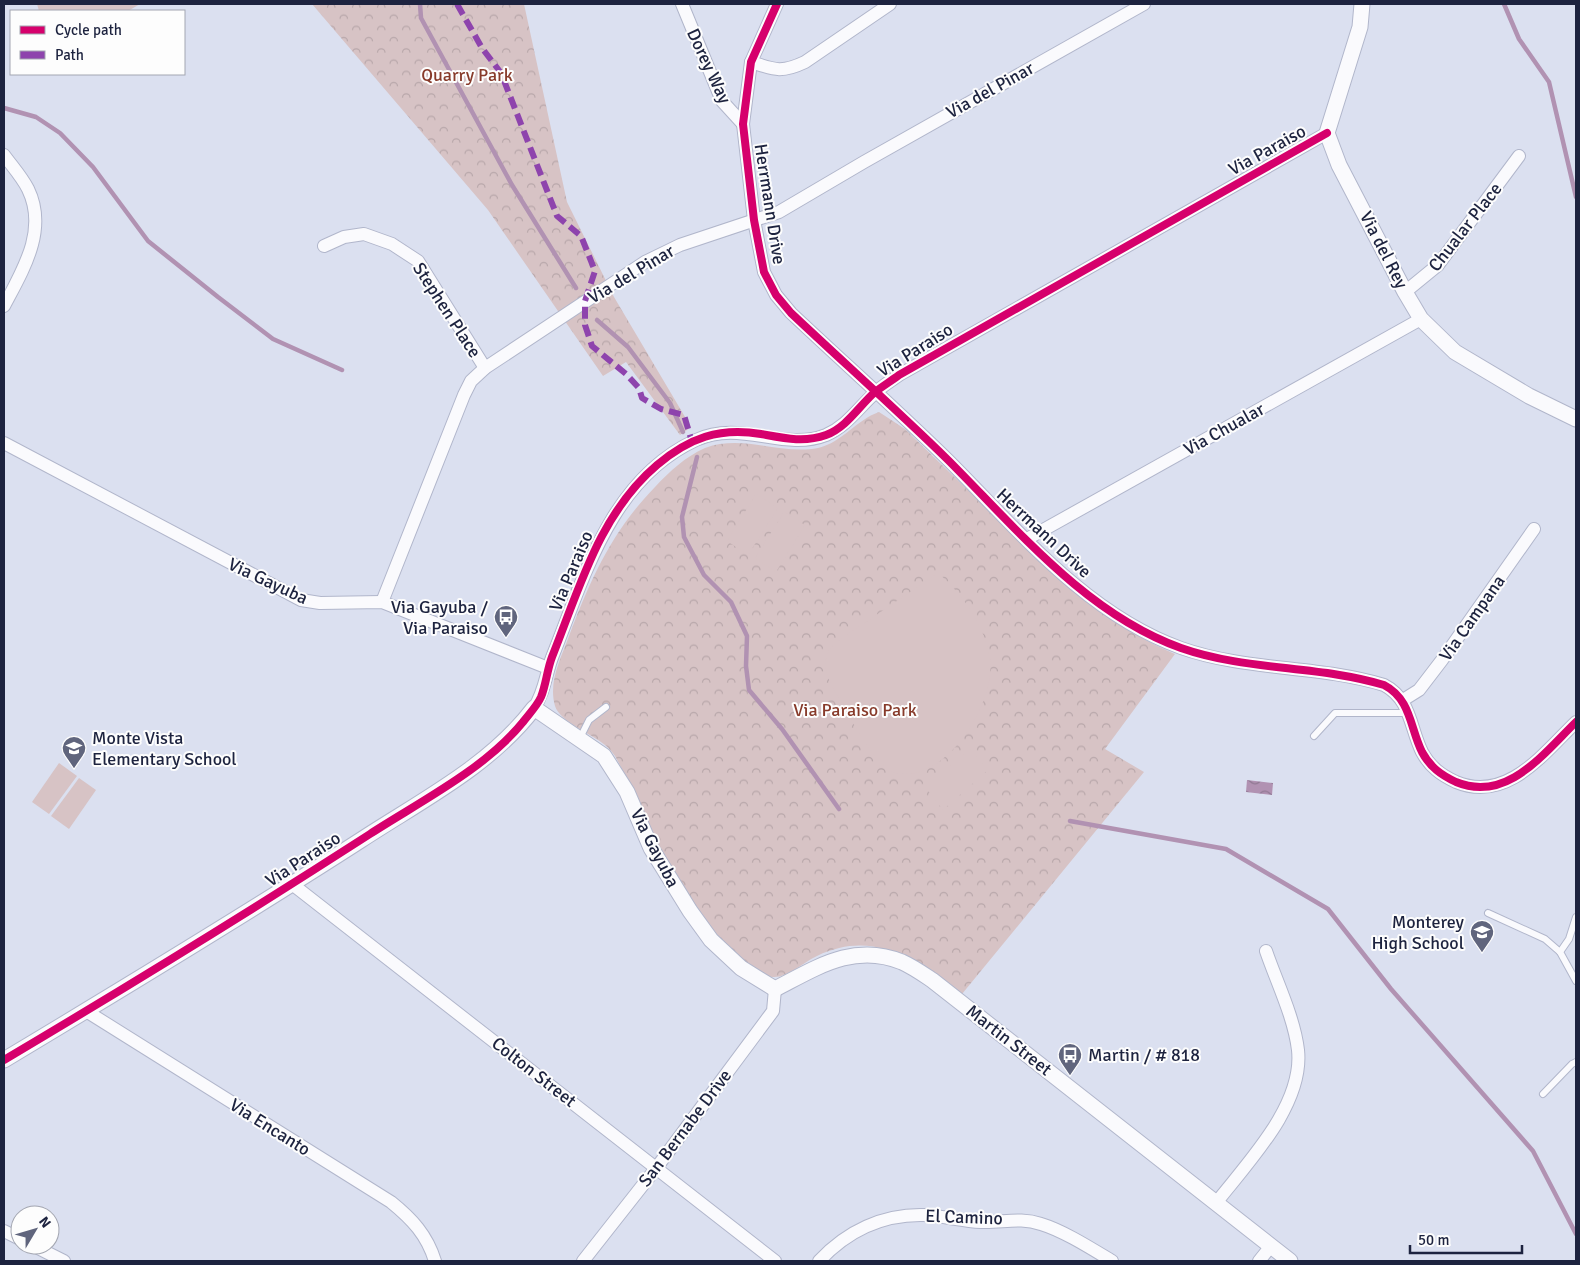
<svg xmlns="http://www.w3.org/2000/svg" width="1580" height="1265" viewBox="0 0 1580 1265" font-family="Signika,sans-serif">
  <defs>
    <pattern id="forest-crowns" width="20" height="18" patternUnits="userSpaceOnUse" patternTransform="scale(1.25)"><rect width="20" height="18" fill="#d7c3c5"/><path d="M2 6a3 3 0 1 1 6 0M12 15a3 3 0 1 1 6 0" fill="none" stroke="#b8a7aa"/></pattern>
    <pattern id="water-waves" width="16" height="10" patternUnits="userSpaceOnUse" patternTransform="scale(1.25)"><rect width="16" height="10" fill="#b192b2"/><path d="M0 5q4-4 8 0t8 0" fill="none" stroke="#8f7792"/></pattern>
  </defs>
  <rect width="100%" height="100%" fill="#dbe0f0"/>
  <g fill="url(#forest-crowns)">
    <polygon points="312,4 524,4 567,202 614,297 691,427 680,435 626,362 603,376 488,210"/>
    <path d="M 879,412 L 905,429 C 946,469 987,509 1028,548 C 1073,590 1117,630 1175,654 L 1105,749 L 1144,772 L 962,994 C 916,962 876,928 817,956 C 804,962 787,978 773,977 C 762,976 751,966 743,960 C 678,910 653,825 615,756 C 612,752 609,748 605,745 C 592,734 560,722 555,706 C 548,682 561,658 569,636 C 590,580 612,531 655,487 C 670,471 685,457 705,448 C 743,434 780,455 818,448 C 843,442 856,420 879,412 Z"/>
  </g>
  <g fill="#d7c3c5">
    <polygon points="37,4 140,4 128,11 39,11"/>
    <polygon points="756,494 778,508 748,555 727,541"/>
    <polygon points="784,512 805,525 776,572 755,558"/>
    <path d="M 938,573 C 963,594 985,626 990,659 C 996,703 946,784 896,773 C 874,767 849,714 837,695 C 827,678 818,660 835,643 Z"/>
    <polygon points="970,749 988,770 943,810 925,787"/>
    <polygon points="59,763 77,776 49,814 32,802"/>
    <polygon points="79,778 96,790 69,829 51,816"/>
  </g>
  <polygon fill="url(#water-waves)" points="1247,780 1273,783 1272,795 1246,792"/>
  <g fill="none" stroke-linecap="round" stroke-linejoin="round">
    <g stroke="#b192b2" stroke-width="4.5">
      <polyline points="420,4 421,18 512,185 576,288"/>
      <polyline points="1504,4 1519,39 1549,82 1576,197"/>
      <polyline points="4,108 36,117 60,133 93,167 148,241 218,297 273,339 342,370"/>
      <polyline points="597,320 628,347 670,403 683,432"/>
      <polyline points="697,457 682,517 684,537 704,575 731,602 747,636 746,666 749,690 782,729 839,809"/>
      <polyline points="1070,821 1226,849 1328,909 1391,989 1533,1151 1576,1234"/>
    </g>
    <g stroke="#b1b6cb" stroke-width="8">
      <g id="service">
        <polyline points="1314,736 1335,713 1407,713"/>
        <polyline points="580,738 589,720 606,707"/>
        <polyline points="1488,913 1545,939 1560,952"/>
        <polyline points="1576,917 1569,939 1560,952 1576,981"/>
        <polyline points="1543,1094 1572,1064 1576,1062"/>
      </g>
    </g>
    <g stroke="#b1b6cb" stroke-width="14">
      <g id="minor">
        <polyline points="682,4 722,101 743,124"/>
        <path d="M 777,4 L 751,62 L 743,124 L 754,220 L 764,272 L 776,295 L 791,313 C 843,362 897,410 948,460 C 1017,529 1086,614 1181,648 C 1246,671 1318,665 1384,685 C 1411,699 1410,728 1422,752 C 1430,767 1441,775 1456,782 C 1507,803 1543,754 1576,722"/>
        <path d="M 751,62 C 775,70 782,73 805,62 L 890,4"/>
        <path d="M 4,155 C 12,166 22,177 28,189 C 48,230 23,270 4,306"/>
        <polyline points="324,246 344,237 364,234 392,244 418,261 485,368"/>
        <polyline points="1405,292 1438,265 1519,156"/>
        <polyline points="4,443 301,600 320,603 382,602 548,668"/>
        <polyline points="1027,539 1421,319"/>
        <polyline points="382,602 464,395 471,381 485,368 645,262 680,245 779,212 864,162 1144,4"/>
        <polyline points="1403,700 1419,690 1442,660 1534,529"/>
        <path d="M 534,708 C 545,692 546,672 553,655 C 585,575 611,479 696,440 C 741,419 783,452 826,435 C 847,426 859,407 875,393 C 882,386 891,381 899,375 L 1327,133"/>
        <polyline points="292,884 775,1261"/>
        <path d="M 86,1011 L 391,1202 C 412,1219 427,1235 435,1261"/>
        <path d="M 1216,1203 C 1248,1162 1304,1105 1298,1050 C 1294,1017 1277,983 1266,951"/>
        <polyline points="4,1231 20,1239"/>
        <polyline points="32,1245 64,1261"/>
        <polyline points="583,1261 657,1167 773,1011 775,989"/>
        <path d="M 819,1261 C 847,1231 883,1214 924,1215 C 943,1216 962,1221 981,1222 C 1002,1223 1020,1217 1041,1224 C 1064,1231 1092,1249 1112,1261"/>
        <polyline points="1259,1261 1271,1246"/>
      </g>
    </g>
    <g stroke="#b1b6cb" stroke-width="17">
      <g id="tertiary">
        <polyline points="1362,4 1360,27 1327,133 1339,165 1405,292 1421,319 1455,352 1529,396 1576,419"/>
        <path d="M 4,1060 C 124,988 243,916 361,840 C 422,800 490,766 534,708 L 604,756 L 627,792 L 651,848 L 690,911 L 711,940 L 741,968 L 775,989 C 816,968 854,942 902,962 C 913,967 923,974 932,980 L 1290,1261"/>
      </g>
    </g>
    <use href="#service" stroke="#fafafd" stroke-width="6"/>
    <use href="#minor" stroke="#fafafd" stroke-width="12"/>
    <use href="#tertiary" stroke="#fafafd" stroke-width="15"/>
    <polyline stroke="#8e44ad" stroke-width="6" stroke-dasharray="12 6" stroke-linecap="butt" points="457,4 482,48 501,73 557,216 581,236 595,271 585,301 585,325 592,346 626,374 639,388 642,398 661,409 684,415 692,442"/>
    <g stroke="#fdfdfd" stroke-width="11">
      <g id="cycleway">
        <path d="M 777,4 L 751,62 L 743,124 L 754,220 L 764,272 L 776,295 L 791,313 C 843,362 897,410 948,460 C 1017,529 1086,614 1181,648 C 1246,671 1318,665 1384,685 C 1411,699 1410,728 1422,752 C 1430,767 1441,775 1456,782 C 1507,803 1543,754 1576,722"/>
        <path d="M 4,1060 C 127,987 249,912 370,834 C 421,801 485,769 523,722 C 529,714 537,706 541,697 C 546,685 547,670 552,657 C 579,590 599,514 657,465 C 689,438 719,427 761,434 C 783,438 804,443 826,435 C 847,427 859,406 875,392 C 883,386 891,381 899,375 L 1327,133"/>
      </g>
    </g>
    <use href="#cycleway" stroke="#d6006c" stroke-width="8"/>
  </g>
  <defs>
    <g id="bus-pin" transform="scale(1.25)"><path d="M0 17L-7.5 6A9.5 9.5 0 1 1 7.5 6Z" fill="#60657d" stroke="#fdfdfd"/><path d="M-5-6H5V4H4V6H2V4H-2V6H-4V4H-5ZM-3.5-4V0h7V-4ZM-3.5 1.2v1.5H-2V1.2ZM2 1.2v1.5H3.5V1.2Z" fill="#fff"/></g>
    <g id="school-pin" transform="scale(1.25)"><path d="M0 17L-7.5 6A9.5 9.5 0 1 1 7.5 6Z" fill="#60657d" stroke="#fdfdfd"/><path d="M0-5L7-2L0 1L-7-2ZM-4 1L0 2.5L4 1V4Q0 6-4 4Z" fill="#fff"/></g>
  </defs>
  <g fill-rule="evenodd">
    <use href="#bus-pin" x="506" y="617"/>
    <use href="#school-pin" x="74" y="748"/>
    <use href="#school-pin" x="1482" y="932"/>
    <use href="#bus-pin" x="1070" y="1055"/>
  </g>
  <g text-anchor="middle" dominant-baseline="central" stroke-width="4" stroke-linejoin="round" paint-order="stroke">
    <g font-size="18" fill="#1d233f" stroke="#fdfdfd">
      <text transform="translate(709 66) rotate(65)">Dorey Way</text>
      <text transform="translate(990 90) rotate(-29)">Via del Pinar</text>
      <text transform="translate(1267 150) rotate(-29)">Via Paraiso</text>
      <text transform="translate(770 204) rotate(81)">Herrmann Drive</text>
      <text transform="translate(1465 227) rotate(-52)">Chualar Place</text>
      <text transform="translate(1384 250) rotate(63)">Via del Rey</text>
      <text transform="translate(631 274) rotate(-31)">Via del Pinar</text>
      <text transform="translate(447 310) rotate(57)">Stephen Place</text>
      <text transform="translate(915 350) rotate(-32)">Via Paraiso</text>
      <text transform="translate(1224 429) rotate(-29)">Via Chualar</text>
      <text transform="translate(1044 533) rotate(43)">Herrmann Drive</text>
      <text transform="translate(571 571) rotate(-67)">Via Paraiso</text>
      <text transform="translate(268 581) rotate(25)">Via Gayuba</text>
      <text transform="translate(1472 618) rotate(-55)">Via Campana</text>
      <text transform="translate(655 848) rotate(63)">Via Gayuba</text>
      <text transform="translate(303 859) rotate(-33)">Via Paraiso</text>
      <text transform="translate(1009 1040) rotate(38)">Martin Street</text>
      <text transform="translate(534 1072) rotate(38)">Colton Street</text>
      <text transform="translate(270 1127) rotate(32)">Via Encanto</text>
      <text transform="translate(685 1128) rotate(-53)">San Bernabe Drive</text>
      <text transform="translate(964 1217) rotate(2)">El Camino</text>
    </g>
    <g font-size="18" fill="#873a2a" stroke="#fdfdfd">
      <text x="467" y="75">Quarry Park</text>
      <text x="855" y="710">Via Paraiso Park</text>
    </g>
    <g font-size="18" fill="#1d233f" stroke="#fdfdfd" text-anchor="end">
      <text x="488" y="607">Via Gayuba /<tspan x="488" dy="21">Via Paraiso</tspan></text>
      <text x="92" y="738" text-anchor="start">Monte Vista<tspan x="92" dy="21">Elementary School</tspan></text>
      <text x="1464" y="922">Monterey<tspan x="1464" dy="21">High School</tspan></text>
      <text x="1088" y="1055" text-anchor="start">Martin / # 818</text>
    </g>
  </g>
  <rect width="1580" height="1265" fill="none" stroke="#1d233f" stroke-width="10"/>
  <rect x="10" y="10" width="175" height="65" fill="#fdfdfd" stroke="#a3a6b1"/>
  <rect x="20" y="26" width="25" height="8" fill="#d6006c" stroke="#a3a6b1"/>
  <text x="55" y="35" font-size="15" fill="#1d233f">Cycle path</text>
  <rect x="20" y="51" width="25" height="8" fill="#8e44ad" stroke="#a3a6b1"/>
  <text x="55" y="60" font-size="15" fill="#1d233f">Path</text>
  <g transform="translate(35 1230) rotate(52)"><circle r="24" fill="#fdfdfd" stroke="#a3a6b1"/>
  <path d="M0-4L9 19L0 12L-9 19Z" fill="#60657d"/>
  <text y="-8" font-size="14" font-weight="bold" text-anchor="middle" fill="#1d233f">N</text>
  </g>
  <path d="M1410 1245v8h112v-8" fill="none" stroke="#1d233f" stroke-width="2.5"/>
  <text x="1418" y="1245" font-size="15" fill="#1d233f" stroke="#fdfdfd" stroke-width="4" paint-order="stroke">50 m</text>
</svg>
